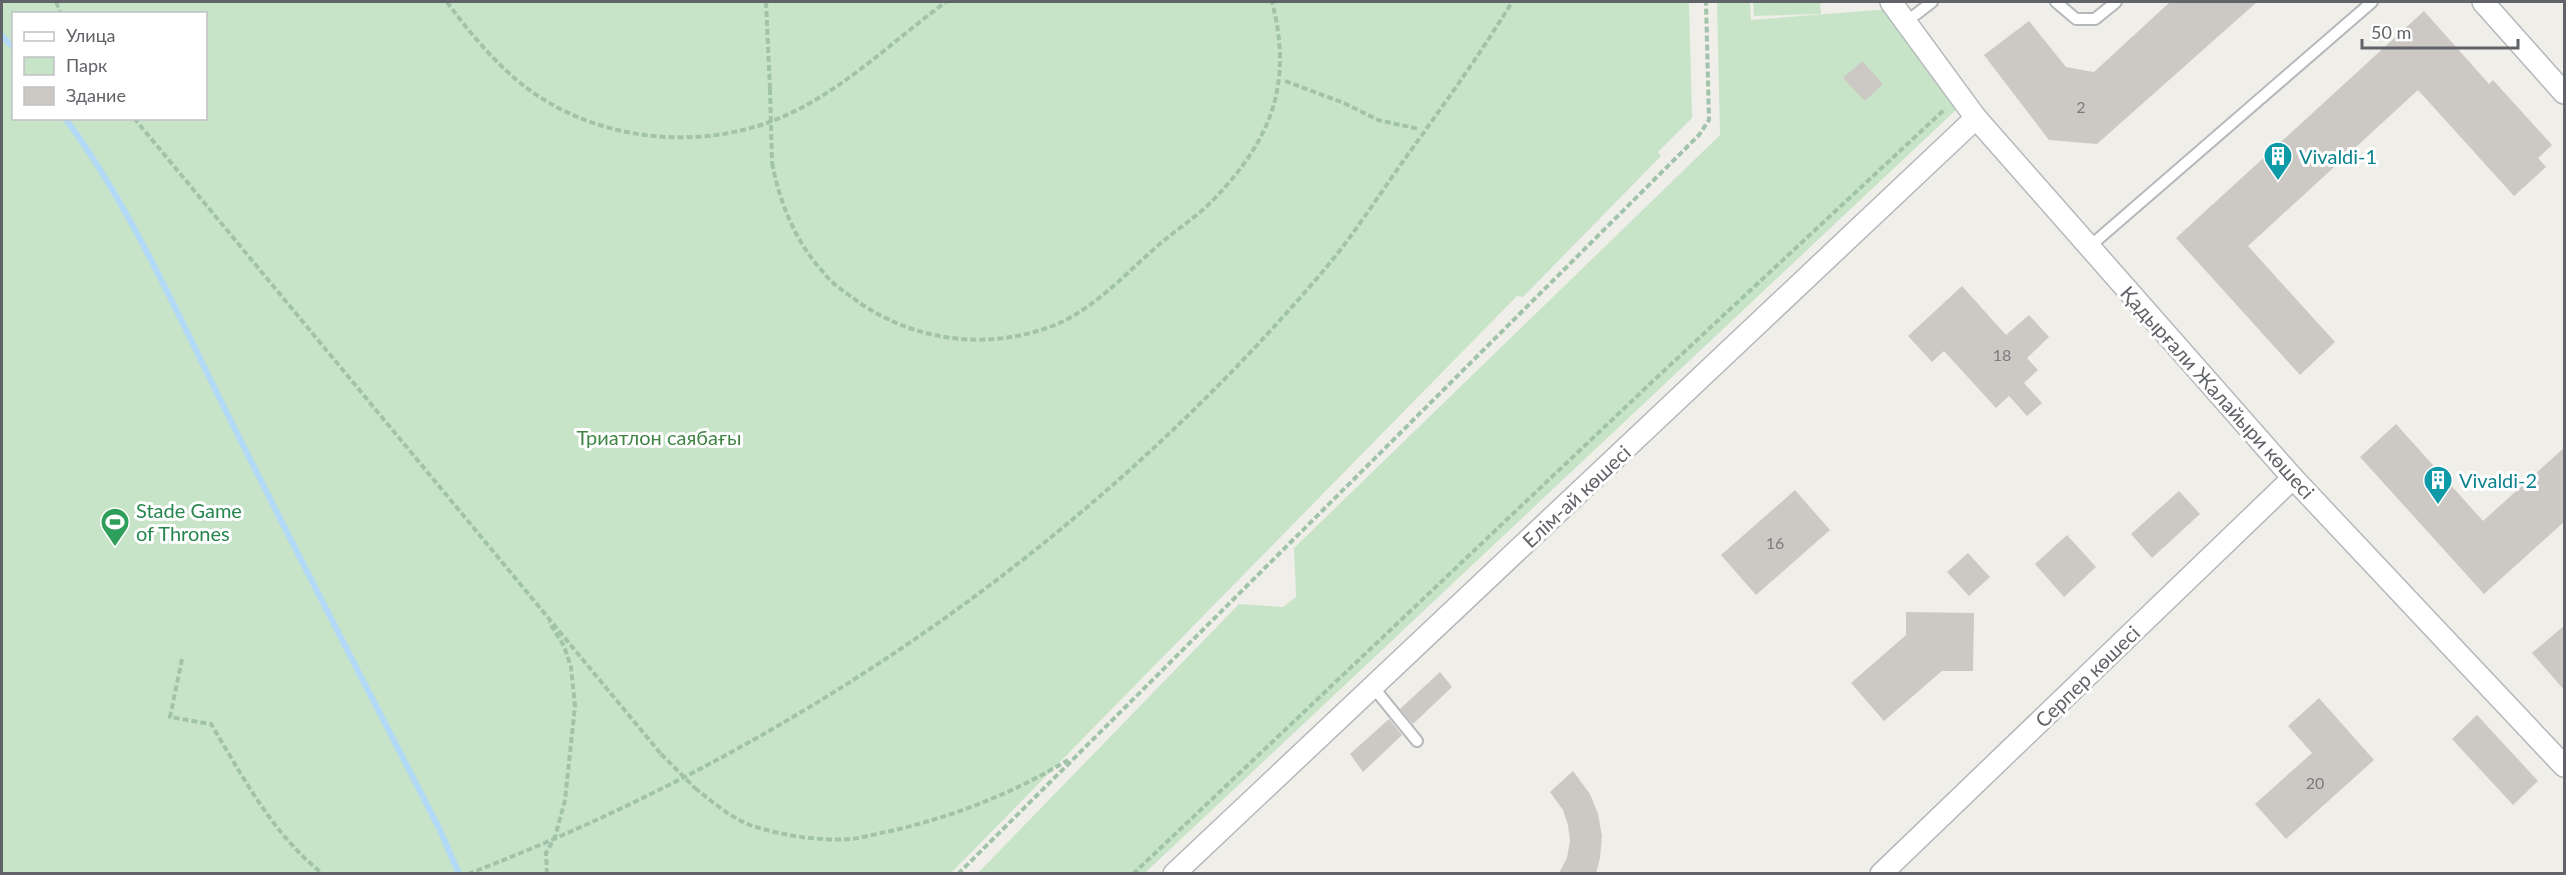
<svg xmlns="http://www.w3.org/2000/svg" width="2566" height="875" viewBox="0 0 2566 875" font-family="Lato,sans-serif">
  <rect width="100%" height="100%" fill="#f0eee9"/>
  <g fill="#c8e4c8" fill-rule="evenodd">
    <path d="M 2,2 L 1689,2 L 1692,118 L 1658,152 L 1661,156 L 1523,297 L 1517,296 L 951,873 L 2,873 ZM 14,14 L 206,14 L 206,118 L 14,118 Z"/>
    <polygon points="1717,2 1750,2 1751,20 1890,9 1958,108 1145,873 977,874 1239,604 1283,607 1296,597 1294,548 1720,135"/>
    <polygon points="1753,2 1820,2 1821,14 1754,16"/>
  </g>
  <g fill="none" stroke-linecap="round" stroke-linejoin="round">
    <g stroke="#b2d9f6" stroke-width="6">
      <polyline points="2,36 14,48"/>
      <path d="M 65,118 C 129,204 177,313 225,409 C 295,550 368,690 440,830 L 459,874"/>
    </g>
  </g>
  <g fill="#ccc9c5">
    <polygon points="2170,2 2257,2 2097,144 2049,140 1984,55 2029,21 2066,67 2094,72"/>
    <polygon points="2424,11 2489,84 2493,80 2552,145 2538,158 2546,167 2514,196 2418,90 2248,246 2335,342 2300,375 2176,238"/>
    <polygon points="1862,61 1883,84 1865,101 1843,78"/>
    <polygon points="1962,286 2006,335 2029,315 2049,337 2027,358 2038,370 2024,383 2042,403 2027,416 2009,396 1996,408 1944,351 1932,362 1908,336"/>
    <polygon points="2396,424 2483,521 2565,447 2565,521 2484,594 2360,457"/>
    <polygon points="1795,490 1830,530 1756,595 1721,555"/>
    <polygon points="2179,491 2200,514 2152,558 2131,534"/>
    <polygon points="2067,535 2096,567 2064,597 2035,564"/>
    <polygon points="1968,553 1990,577 1969,596 1947,572"/>
    <polygon points="1906,612 1974,613 1973,671 1942,671 1884,721 1851,683 1906,635"/>
    <polygon points="2565,625 2565,691 2532,653"/>
    <polygon points="1440,672 1452,687 1413,724 1400,709"/>
    <polygon points="2319,698 2374,760 2286,839 2255,804 2312,753 2288,726"/>
    <polygon points="2477,715 2538,781 2513,805 2452,739"/>
    <polygon points="1389,719 1402,735 1363,772 1350,754"/>
    <polygon points="1573,771 1590,794 1598,814 1602,836 1600,858 1596,873 1559,873 1567,858 1570,841 1568,825 1563,810 1550,792"/>
  </g>
  <g fill="none" stroke-linecap="round" stroke-linejoin="round">
    <g stroke="#b5b8bb" stroke-width="14">
      <g id="lane">
        <polyline points="2056,2 2076,19 2095,19 2116,2"/>
        <polyline points="1906,22 1932,2"/>
        <polyline points="2089,247 2372,2"/>
        <polyline points="1373,687 1417,741"/>
      </g>
    </g>
    <g stroke="#b5b8bb" stroke-width="24">
      <g id="street">
        <polyline points="1891,2 1976,118 2293,478 2564,766"/>
        <polyline points="2483,2 2564,93"/>
        <polyline points="1174,874 1976,118"/>
        <polyline points="1881,874 2293,478"/>
      </g>
    </g>
    <g stroke="#a1c3aa" stroke-width="4" stroke-dasharray="6 3" stroke-linecap="butt">
      <polyline points="56,2 61,14"/>
      <path d="M 447,2 C 472,36 502,72 538,96 C 611,144 712,151 791,113 C 848,86 895,39 946,2"/>
      <polyline points="766,2 770,89"/>
      <polyline points="1285,81 1344,103 1378,120 1419,129"/>
      <polyline points="134,118 661,754"/>
      <path d="M 772,163 C 780,203 795,241 823,272 C 832,284 845,292 857,301 C 915,342 989,351 1055,325 C 1096,308 1129,270 1162,242 C 1179,228 1199,215 1214,199 C 1272,139 1293,83 1272,2"/>
      <path d="M 182,659 L 170,717 L 211,724 C 243,777 273,835 323,874"/>
      <path d="M 695,788 C 714,803 733,820 756,827 C 785,836 820,841 851,839 C 862,838 875,834 886,832 C 950,818 1012,794 1068,760"/>
      <path d="M 468,874 C 799,747 1095,540 1324,270 C 1357,231 1384,187 1414,146 C 1448,99 1482,51 1512,2"/>
      <polyline points="547,874 546,853 555,837 565,800 575,706 571,667 564,646 549,622"/>
      <polyline points="958,874 1699,135 1709,120 1706,2"/>
      <polyline points="1133,874 1653,381 1945,109"/>
    </g>
    <use href="#lane" stroke="#fff" stroke-width="10"/>
    <use href="#street" stroke="#fff" stroke-width="21"/>
    <g stroke="#a1c3aa" stroke-width="4" stroke-dasharray="6 3" stroke-linecap="butt">
      <polyline points="770,89 772,163"/>
      <polyline points="661,754 695,788"/>
    </g>
  </g>
  <defs>
    <g id="building-pin" transform="scale(1.5)"><path d="M0 17L-7.5 6A9.5 9.5 0 1 1 7.5 6Z" fill="#0f9aa8" stroke="#fff"/><path d="M-4-6H4V6H1V3H-1V6H-4ZM-2.5-4.3h1.7v1.8h-1.7ZM.8-4.3h1.7v1.8H.8ZM-2.5-1h1.7V.8h-1.7ZM.8-1h1.7V.8H.8Z" fill="#fff"/></g>
    <g id="stadium-pin" transform="scale(1.5)"><path d="M0 17L-7.5 6A9.5 9.5 0 1 1 7.5 6Z" fill="#2e9e5b" stroke="#fff"/><path d="M0-5a6.5 5 0 1 0 0 10a6.5 5 0 1 0 0-10ZM-3.5-1.8h7v3.6h-7Z" fill="#fff"/></g>
  </defs>
  <g fill-rule="evenodd">
    <use href="#building-pin" x="2278" y="156"/>
    <use href="#building-pin" x="2438" y="480"/>
    <use href="#stadium-pin" x="115" y="522"/>
  </g>
  <g text-anchor="middle" dominant-baseline="central" stroke-width="6" stroke-linejoin="round" paint-order="stroke">
    <g font-size="16" fill="#7b7c7e">
      <text x="2081" y="106">2</text>
      <text x="2002" y="354">18</text>
      <text x="1775" y="542">16</text>
      <text x="2315" y="782">20</text>
    </g>
    <g font-size="20" fill="#0d838f" stroke="#fff" text-anchor="start">
      <text x="2299" y="156">Vivaldi-1</text>
      <text x="2459" y="480">Vivaldi-2</text>
    </g>
    <g font-size="20" fill="#606367" stroke="#fff">
      <text transform="translate(2218 392) rotate(48)">Қадырғали Жалайыри көшесі</text>
      <text transform="translate(1576 496) rotate(-43)">Елім-ай көшесі</text>
      <text transform="translate(2087 676) rotate(-44)">Серпер көшесі</text>
    </g>
    <g font-size="20" fill="#418544" stroke="#fff">
      <text x="659" y="437">Триатлон саябағы</text>
    </g>
    <g font-size="20" fill="#27864d" stroke="#fff" text-anchor="start">
      <text x="136" y="510">Stade Game<tspan x="136" dy="23">of Thrones</tspan></text>
    </g>
  </g>
  <rect width="2566" height="875" fill="none" stroke="#606367" stroke-width="6"/>
  <rect x="12" y="12" width="195" height="108" fill="#ffffff" stroke="#bfc1c2" stroke-width="1.5"/>
  <rect x="24" y="32" width="30" height="9" fill="#ffffff" stroke="#bfc1c2" stroke-width="1.5"/>
  <text x="66" y="42" font-size="18" fill="#606367">Улица</text>
  <rect x="24" y="57" width="30" height="18" fill="#c8e4c8" stroke="#bfc1c2" stroke-width="1.5"/>
  <text x="66" y="72" font-size="18" fill="#606367">Парк</text>
  <rect x="24" y="87" width="30" height="18" fill="#ccc9c5" stroke="#bfc1c2" stroke-width="1.5"/>
  <text x="66" y="102" font-size="18" fill="#606367">Здание</text>
  <path d="M2362 39v9h156v-9" fill="none" stroke="#606367" stroke-width="3"/>
  <text x="2371" y="39" font-size="18" fill="#606367" stroke="#ffffff" stroke-width="4.5" paint-order="stroke">50 m</text>
</svg>
